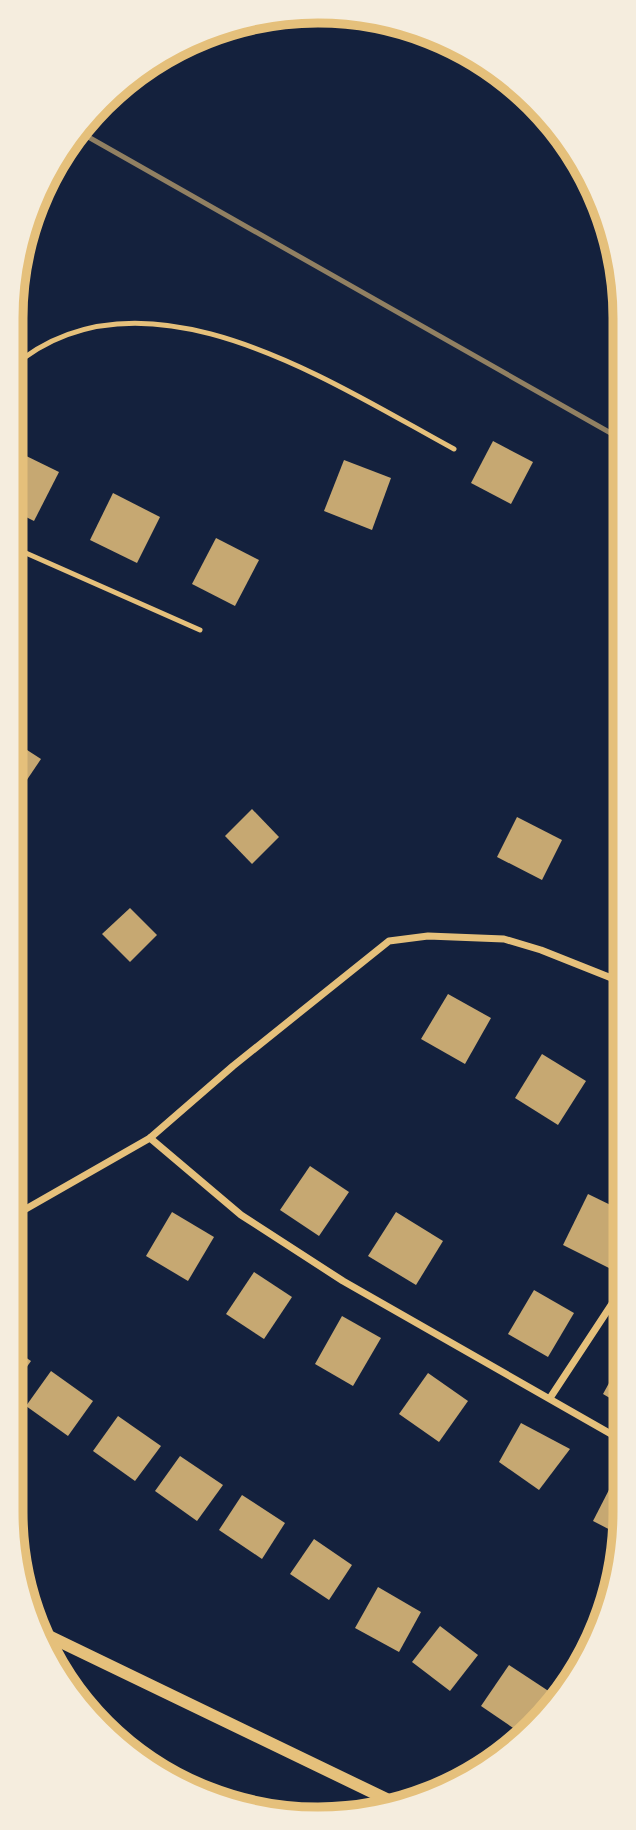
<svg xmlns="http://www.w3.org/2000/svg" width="636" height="1830" viewBox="0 0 636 1830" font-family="'DejaVu Sans',sans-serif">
  <rect width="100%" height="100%" fill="#14213d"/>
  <g fill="#c6a872">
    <polygon points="493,441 533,462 511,504 471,483"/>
    <polygon points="14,450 59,472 34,521 10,509 10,456"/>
    <polygon points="344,460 391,478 372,530 324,511"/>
    <polygon points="113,493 160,517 137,563 90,540"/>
    <polygon points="216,538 259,560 235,606 192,584"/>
    <polygon points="10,739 41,759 16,796 10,793"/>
    <polygon points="252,809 279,837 252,864 225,836"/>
    <polygon points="517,817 562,840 542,880 497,857"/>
    <polygon points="130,908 157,935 130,962 102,934"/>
    <polygon points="448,994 491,1018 465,1064 421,1039"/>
    <polygon points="542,1054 586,1081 558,1125 515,1098"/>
    <polygon points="625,1138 625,1162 614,1155"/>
    <polygon points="310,1166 349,1192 319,1236 280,1210"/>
    <polygon points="588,1194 625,1212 625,1236 609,1268 563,1245"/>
    <polygon points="172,1212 214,1237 188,1281 146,1256"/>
    <polygon points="396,1212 443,1241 416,1285 368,1256"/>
    <polygon points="254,1272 292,1297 264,1339 226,1314"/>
    <polygon points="534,1290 574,1313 548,1357 508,1334"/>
    <polygon points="342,1316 381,1338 353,1386 315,1364"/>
    <polygon points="10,1347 31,1361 10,1391"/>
    <polygon points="625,1354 625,1407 603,1394"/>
    <polygon points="51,1371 93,1401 68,1436 26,1406"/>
    <polygon points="428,1373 468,1401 439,1442 399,1414"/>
    <polygon points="118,1416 161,1446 135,1481 93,1451"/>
    <polygon points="521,1423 570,1449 539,1490 499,1462"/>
    <polygon points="180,1456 223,1485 197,1521 155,1491"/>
    <polygon points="613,1482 625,1488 622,1536 593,1521"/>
    <polygon points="242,1495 285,1523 262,1559 219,1530"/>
    <polygon points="314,1539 352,1565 329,1600 290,1574"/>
    <polygon points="378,1587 421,1612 399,1652 355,1628"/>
    <polygon points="440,1626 478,1655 450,1691 412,1662"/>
    <polygon points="509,1665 550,1692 522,1734 481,1706"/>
  </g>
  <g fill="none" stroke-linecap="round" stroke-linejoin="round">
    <g stroke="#e5c07b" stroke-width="5">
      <path d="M 10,369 C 140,254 332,383 454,449"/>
      <polyline points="10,546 200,630"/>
    </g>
    <g stroke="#e5c07b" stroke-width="7">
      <polyline points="150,1138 241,1215 343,1281 625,1442"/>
      <polyline points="10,1218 150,1138 233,1066 389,941 428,936 504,939 541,950 624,983"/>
      <polyline points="550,1398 625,1284"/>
    </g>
    <polyline stroke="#e5c07b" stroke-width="12" points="34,1629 403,1807"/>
    <polyline stroke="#918062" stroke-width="5" points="76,130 623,440"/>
  </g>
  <path d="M0 0H636V1830H0ZM318 23H318A295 295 0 0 1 613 318V1512A295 295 0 0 1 318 1807H318A295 295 0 0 1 23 1512V318A295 295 0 0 1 318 23Z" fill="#f5edde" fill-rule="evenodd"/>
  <path fill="none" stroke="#e5c07b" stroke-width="9" d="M318 23H318A295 295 0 0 1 613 318V1512A295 295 0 0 1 318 1807H318A295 295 0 0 1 23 1512V318A295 295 0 0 1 318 23Z"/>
</svg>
